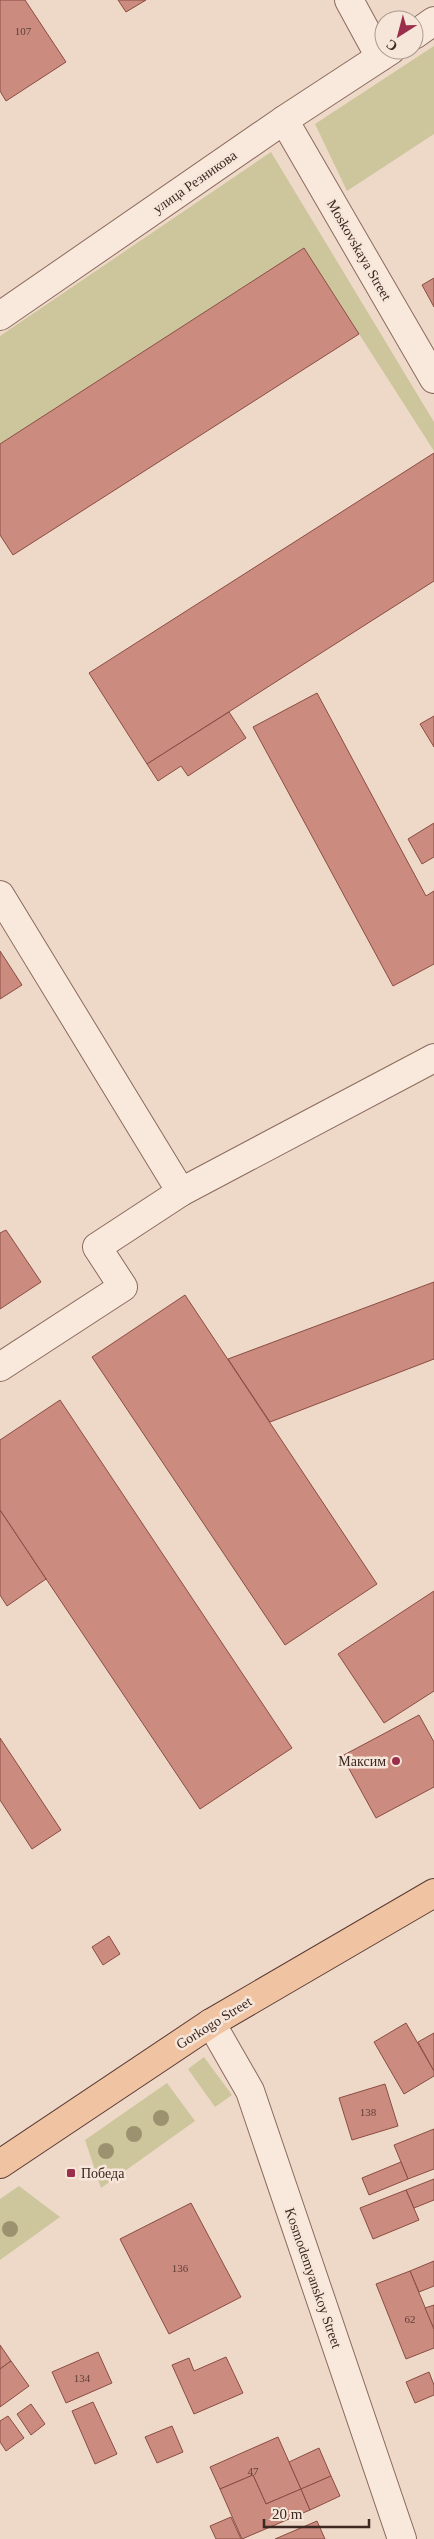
<svg xmlns="http://www.w3.org/2000/svg" width="434" height="2539" viewBox="0 0 434 2539" font-family="Georgia,serif">
  <rect width="100%" height="100%" fill="#eed9c9"/>
  <g fill="#cdc69c">
    <polygon points="434,46 434,134 347,191 315,124"/>
    <polygon points="271,152 434,422 434,451 304,248 0,444 0,336"/>
    <polygon points="204,2057 232,2095 215,2107 188,2069"/>
    <polygon points="167,2083 195,2121 101,2188 85,2140"/>
    <polygon points="19,2186 60,2217 0,2260 0,2199"/>
  </g>
  <g fill="#cc8b7f" stroke="#8a4d43">
    <polygon points="0,0 25,0 66,62 6,101 0,91"/>
    <polygon points="118,0 146,0 126,12"/>
    <polygon points="304,248 359,334 13,555 0,535 0,444"/>
    <polygon points="434,278 434,307 422,285"/>
    <polygon points="434,453 434,581 147,764 89,673"/>
    <polygon points="317,693 426,896 434,891 434,964 393,986 253,727"/>
    <polygon points="229,712 246,738 188,776 181,766 158,781 147,764"/>
    <polygon points="434,716 434,747 420,724"/>
    <polygon points="434,823 434,857 422,864 408,839"/>
    <polygon points="0,951 22,985 0,999"/>
    <polygon points="6,1230 41,1282 0,1309 0,1233"/>
    <polygon points="434,1282 434,1359 270,1422 228,1359"/>
    <polygon points="185,1295 377,1584 285,1645 92,1357"/>
    <polygon points="60,1400 292,1748 200,1809 0,1510 0,1440"/>
    <polygon points="0,1510 46,1579 7,1606 0,1595"/>
    <polygon points="434,1591 434,1691 384,1723 338,1654"/>
    <polygon points="419,1715 434,1742 434,1787 376,1818 342,1756"/>
    <polygon points="0,1738 61,1830 32,1849 0,1800"/>
    <polygon points="109,1936 120,1954 103,1965 92,1947"/>
    <polygon points="406,2023 434,2071 434,2076 404,2094 374,2042"/>
    <polygon points="434,2033 434,2071 418,2042"/>
    <polygon points="385,2084 398,2126 352,2140 339,2098"/>
    <polygon points="434,2129 434,2169 408,2179 394,2145"/>
    <polygon points="401,2162 408,2179 369,2195 362,2178"/>
    <polygon points="434,2179 434,2200 414,2208 406,2190"/>
    <polygon points="406,2190 419,2220 373,2239 360,2208"/>
    <polygon points="191,2203 241,2297 169,2334 120,2239"/>
    <polygon points="434,2261 434,2286 419,2292 410,2271"/>
    <polygon points="410,2271 434,2329 434,2348 406,2359 376,2284"/>
    <polygon points="434,2305 434,2329 425,2308"/>
    <polygon points="0,2345 11,2361 0,2369"/>
    <polygon points="98,2352 112,2383 66,2403 52,2372"/>
    <polygon points="226,2357 243,2393 194,2414 172,2365 189,2358 194,2371"/>
    <polygon points="11,2361 29,2386 0,2407 0,2369"/>
    <polygon points="429,2372 434,2385 434,2395 415,2403 406,2382"/>
    <polygon points="93,2402 117,2454 95,2464 72,2411"/>
    <polygon points="31,2404 45,2424 31,2435 17,2414"/>
    <polygon points="8,2416 24,2438 6,2451 0,2442 0,2421"/>
    <polygon points="172,2426 183,2452 157,2463 145,2437"/>
    <polygon points="278,2437 301,2489 266,2504 253,2475 220,2489 210,2467"/>
    <polygon points="319,2448 331,2476 301,2489 289,2462"/>
    <polygon points="253,2475 266,2504 301,2489 310,2510 242,2539 220,2489"/>
    <polygon points="331,2476 340,2496 310,2510 301,2489"/>
    <polygon points="231,2517 241,2539 216,2539 210,2526"/>
    <polygon points="317,2521 325,2539 275,2539"/>
  </g>
  <g fill="none" stroke-linecap="round" stroke-linejoin="round">
    <g stroke="#8b6a5d" stroke-width="30">
      <g id="minor">
        <polyline points="349,0 380,57"/>
        <polyline points="414,35 434,21"/>
        <polyline points="284,120 434,379"/>
        <polyline points="0,316 284,120 391,50"/>
        <polyline points="0,895 181,1192"/>
        <polyline points="0,1367 123,1287 97,1247 181,1192 434,1058"/>
        <polyline points="211,2023 250,2091 402,2539"/>
      </g>
    </g>
    <g stroke="#593931" stroke-width="30">
      <polyline id="major" points="0,2164 211,2023 434,1893"/>
    </g>
    <use href="#minor" stroke="#f9e9dd" stroke-width="28"/>
    <use href="#major" stroke="#f0c4a2" stroke-width="28"/>
  </g>
  <g fill="#9c9270">
    <circle cx="161" cy="2118" r="8"/>
    <circle cx="134" cy="2134" r="8"/>
    <circle cx="106" cy="2151" r="8"/>
    <circle cx="10" cy="2229" r="8"/>
  </g>
  <g fill="#9a2e4b" stroke="#f6e6d9" stroke-width="2">
    <circle cx="396" cy="1761" r="5"/>
    <rect x="66" y="2168" width="10" height="10" rx="2.5"/>
  </g>
  <g text-anchor="middle" dominant-baseline="central" stroke-width="5" stroke-linejoin="round" paint-order="stroke">
    <g font-size="11" fill="#604038">
      <text x="23" y="31">107</text>
      <text x="368" y="2112">138</text>
      <text x="180" y="2268">136</text>
      <text x="410" y="2319">62</text>
      <text x="82" y="2378">134</text>
      <text x="253" y="2471">47</text>
    </g>
    <g font-size="14" fill="#3c2721" stroke="#f6e6d9">
      <text transform="translate(195 182) rotate(-35)">улица Резникова</text>
      <text transform="translate(359 250) rotate(60)">Moskovskaya Street</text>
      <text transform="translate(214 2023) rotate(-32)">Gorkogo Street</text>
      <text transform="translate(313 2278) rotate(71)">Kosmodemyanskoy Street</text>
    </g>
    <g font-size="14" fill="#3c2721" stroke="#f6e6d9" text-anchor="end">
      <text x="386" y="1761">Максим</text>
      <text x="81" y="2173" text-anchor="start">Победа</text>
    </g>
  </g>
  <g transform="translate(399 35) rotate(216)"><circle r="24" fill="#f6e6d9" stroke="#ac9a8f"/>
  <path d="M0-4L9 19L0 12L-9 19Z" fill="#9a2e4b"/>
  <text y="-8" font-size="14" font-weight="bold" text-anchor="middle" fill="#3c2721">С</text>
  </g>
  <path d="M264 2519v8h105v-8" fill="none" stroke="#3c2721" stroke-width="2.5"/>
  <text x="272" y="2519" font-size="15" fill="#3c2721" stroke="#f6e6d9" stroke-width="4" paint-order="stroke">20 m</text>
</svg>
